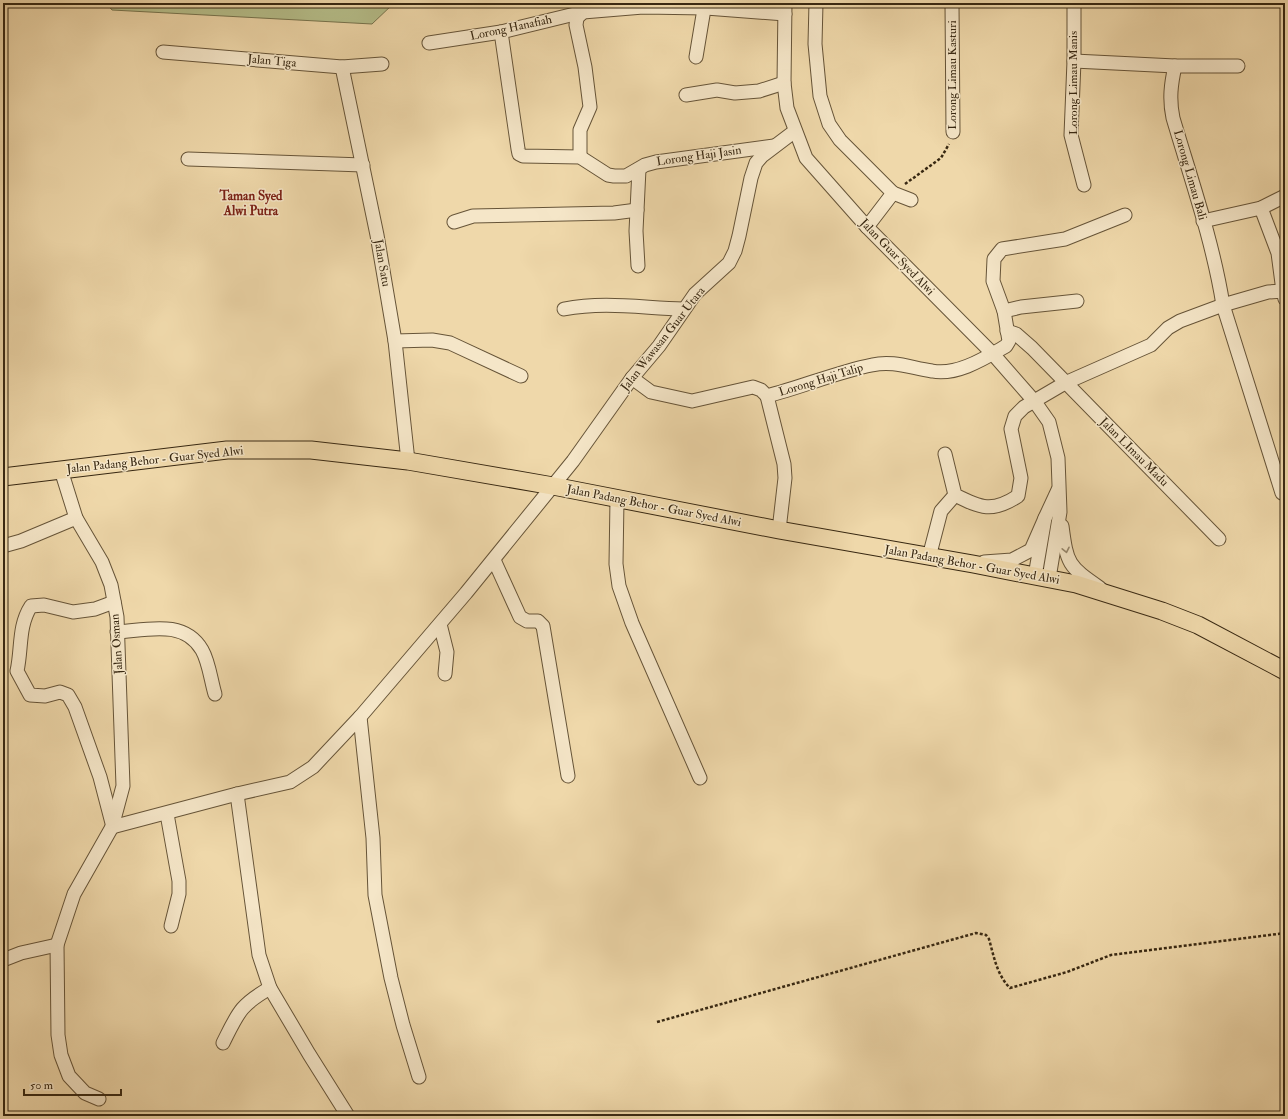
<svg xmlns="http://www.w3.org/2000/svg" width="1288" height="1119" viewBox="0 0 1288 1119" font-family="'IM FELL Double Pica',serif">
  <rect width="100%" height="100%" fill="#efd8aa"/>
  <filter id="stains"><feTurbulence type="fractalNoise" baseFrequency=".005" numOctaves="4"/><feColorMatrix values="0 0 0 0 .2 0 0 0 0 .09 0 0 0 0 .02 0 0 0 .5 -.17"/></filter>
  <radialGradient id="worn" r=".72"><stop offset=".6" stop-color="#630" stop-opacity="0"/><stop offset="1" stop-color="#630" stop-opacity=".3"/></radialGradient>
  <polygon fill="#b6bf8b" stroke="#77744e" points="106,3 393,3 393,4 372,24 112,10"/>
  <g fill="none" stroke-linecap="round" stroke-linejoin="round">
    <g stroke="#665438" stroke-width="15">
      <g id="minor">
        <polyline points="785,3 784,83 787,108 806,158 867,227 993,354 1035,402 1049,422 1058,458 1060,512 1049,578"/>
        <polyline points="816,3 815,44 820,96 829,124 840,140 893,193 911,200"/>
        <polyline points="952,3 953,132"/>
        <polyline points="1074,3 1074,61 1071,135 1084,185"/>
        <polyline points="501,32 518,149 519,154 523,156 580,157 608,175 614,176 626,176 645,165 656,162 774,146"/>
        <polyline points="429,43 501,32 583,12 643,7 706,8 785,14"/>
        <polyline points="163,52 342,67 382,64"/>
        <polyline points="696,57 705,3"/>
        <polyline points="1074,61 1175,66 1238,66"/>
        <path d="M 1175,66 C 1171,84 1169,99 1173,118 C 1191,179 1213,242 1223,305 L 1282,493"/>
        <polyline points="342,67 377,235 395,341 408,461"/>
        <polyline points="686,95 717,90 735,93 759,91 784,83"/>
        <polyline points="580,157 580,130 590,107 585,67 576,25 577,18 583,12 585,3"/>
        <polyline points="188,159 363,165"/>
        <polyline points="1261,208 1278,253 1283,291"/>
        <polyline points="1203,221 1261,208 1285,196"/>
        <polyline points="454,222 473,216 614,213 637,210"/>
        <polyline points="867,227 893,193"/>
        <polyline points="638,266 636,231 639,169"/>
        <path d="M 564,309 C 604,301 643,308 683,309"/>
        <polyline points="1004,311 1021,307 1077,301"/>
        <polyline points="1007,331 1016,334 1032,348 1219,539"/>
        <polyline points="395,341 432,340 450,343 521,376"/>
        <path d="M 632,378 L 651,392 L 692,401 L 753,387 L 761,390 L 767,396 C 802,387 837,372 872,365 C 893,360 911,368 932,371 C 957,376 985,358 1006,346 L 1009,341 L 1004,311 L 993,281 L 994,259 L 1002,249 L 1065,239 L 1125,215"/>
        <polyline points="767,396 784,464 785,478 779,530"/>
        <path d="M 945,454 L 955,495 C 981,508 992,513 1018,496 L 1021,478 L 1011,429 L 1015,416 L 1024,407 L 1065,383 L 1151,345 L 1168,328 L 1180,321 L 1223,305 L 1268,292 L 1283,291 L 1285,299"/>
        <polyline points="61,470 76,518 102,562 111,585 117,617 123,786 112,827 74,894 57,945 58,1035 61,1055 69,1076 85,1093 99,1099"/>
        <polyline points="617,499 616,564 619,586 632,623 700,778"/>
        <path d="M 1062,526 C 1067,564 1068,566 1100,588"/>
        <polyline points="3,546 21,541 76,518"/>
        <polyline points="929,557 941,511 955,495"/>
        <polyline points="494,560 520,617 527,621 538,621 543,626 568,776"/>
        <polyline points="984,562 1012,560 1031,550 1045,518"/>
        <polyline points="1035,576 1045,518 1058,490"/>
        <polyline points="440,624 447,652 445,674"/>
        <path d="M 117,632 C 147,630 184,619 202,650 C 209,662 211,681 215,694"/>
        <polyline points="360,717 373,838 375,895 391,978 403,1025 419,1077"/>
        <polyline points="237,794 259,955 270,988 309,1054 348,1116"/>
        <polyline points="167,814 179,881 179,894 171,926"/>
        <path d="M 112,823 L 100,777 L 75,707 L 68,695 L 60,692 L 45,696 L 30,695 L 17,671 C 22,649 18,626 31,606 L 44,605 L 73,612 L 95,609 L 114,602"/>
        <polyline points="112,827 237,794 290,782 313,767 360,717 466,593 573,461 632,378 659,346 695,294 729,263 735,251 739,236 751,178 756,163 762,156 795,131"/>
        <polyline points="3,960 21,953 57,945"/>
        <path d="M 223,1043 C 238,1013 240,1005 270,988"/>
      </g>
    </g>
    <g stroke="#382812" stroke-width="19">
      <polyline id="major" points="3,477 227,450 311,450 408,461 553,486 779,530 973,564 1076,584 1162,611 1198,625 1285,671"/>
    </g>
    <g stroke="#382812" stroke-width="2.5" stroke-dasharray="3 2" stroke-linecap="butt">
      <polyline points="905,184 941,158 949,144"/>
      <path d="M 657,1022 L 976,933 L 986,935 L 989,939 C 994,957 997,975 1010,988 L 1067,972 L 1111,955 L 1285,933"/>
    </g>
    <use href="#minor" stroke="#f5e6c8" stroke-width="13"/>
    <use href="#major" stroke="#efd8aa" stroke-width="17"/>
  </g>
  <defs><path id="oneway-chevron" d="M-2-3.5L2.5 0L-2 3.5" fill="none" stroke-width="1.6" stroke-linecap="round" stroke-linejoin="round"/></defs>
  <use stroke="#96876d" href="#oneway-chevron" transform="translate(1066 550) rotate(78)"/>
  <g text-anchor="middle" dominant-baseline="central" stroke-width="3" stroke-linejoin="round" paint-order="stroke">
    <g font-size="12" fill="#382812" stroke="#f5e6c8">
      <text transform="translate(511 28) rotate(-12)">Lorong Hanafiah</text>
      <text transform="translate(272 61) rotate(5)">Jalan Tiga</text>
      <text transform="translate(952 75) rotate(-90)">Lorong Limau Kasturi</text>
      <text transform="translate(1073 83) rotate(-90)">Lorong Limau Manis</text>
      <text transform="translate(699 156) rotate(-8)">Lorong Haji Jasin</text>
      <text transform="translate(1190 175) rotate(74)">Lorong Limau Bali</text>
      <text transform="translate(897 257) rotate(46)">Jalan Guar Syed Alwi</text>
      <text transform="translate(382 263) rotate(80)">Jalan Satu</text>
      <text transform="translate(663 339) rotate(-52)">Jalan Wawasan Guar Utara</text>
      <text transform="translate(821 380) rotate(-17)">Lorong Haji Talip</text>
      <text transform="translate(1134 452) rotate(45)">Jalan LImau Madu</text>
      <text transform="translate(155 460) rotate(-6)">Jalan Padang Behor - Guar Syed Alwi</text>
      <text transform="translate(654 506) rotate(11)">Jalan Padang Behor - Guar Syed Alwi</text>
      <text transform="translate(972 565) rotate(10)">Jalan Padang Behor - Guar Syed Alwi</text>
      <text transform="translate(117 644) rotate(-94)">Jalan Osman</text>
    </g>
    <g font-size="13" font-weight="bold" fill="#7a1f14" stroke="#f5e6c8">
      <text x="251" y="196">Taman Syed<tspan x="251" dy="15">Alwi Putra</tspan></text>
    </g>
  </g>
  <rect width="1288" height="1119" fill="none" stroke="#efd8aa" stroke-width="16"/>
  <rect x="4" y="4" width="1280" height="1111" fill="none" stroke="#382812" stroke-width="2"/>
  <rect x="8" y="8" width="1272" height="1103" fill="none" stroke="#382812"/>
  <path d="M24 1089v6h97v-6" fill="none" stroke="#382812" stroke-width="2"/>
  <text x="30" y="1089" font-size="12" fill="#382812" stroke="#f5e6c8" stroke-width="3" paint-order="stroke">50 m</text>
  <rect width="100%" height="100%" filter="url(#stains)"/>
  <rect width="100%" height="100%" fill="url(#worn)"/>
</svg>
